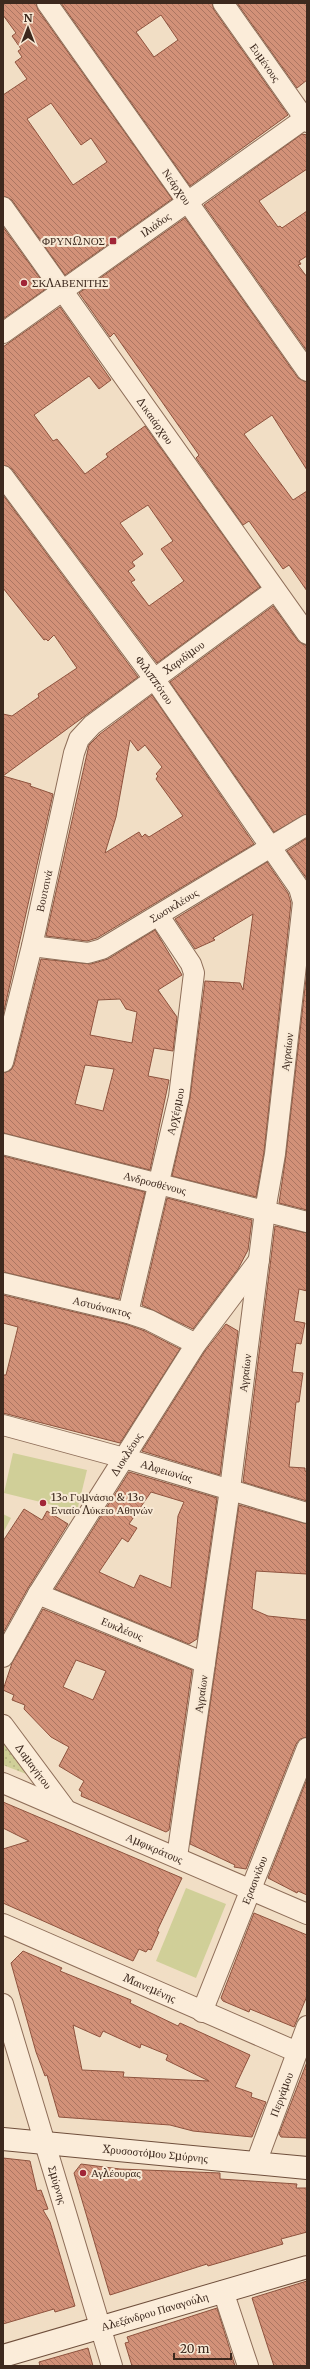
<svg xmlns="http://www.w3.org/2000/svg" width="310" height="2369" viewBox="0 0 310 2369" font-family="Merriweather,serif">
  <defs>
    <pattern id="park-dots" width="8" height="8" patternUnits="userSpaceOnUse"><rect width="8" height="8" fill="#d0cf98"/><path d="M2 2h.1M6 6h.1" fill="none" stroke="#b4b283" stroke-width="1.8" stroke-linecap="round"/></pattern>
    <pattern id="building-back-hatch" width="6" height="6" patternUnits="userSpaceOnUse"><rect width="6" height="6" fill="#d29178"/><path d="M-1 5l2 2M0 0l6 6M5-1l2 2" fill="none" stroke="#ac7662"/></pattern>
  </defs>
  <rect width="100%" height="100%" fill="#f1dec5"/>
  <g fill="#d0cf98">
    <polygon points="13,1453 87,1470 77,1511 4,1493"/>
    <polygon points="3,1514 11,1518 3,1533"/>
    <polygon points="186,1888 226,1904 196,1978 156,1961"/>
  </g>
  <polygon fill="url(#park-dots)" points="3,1734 34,1777 3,1765"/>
  <g fill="url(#building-back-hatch)" stroke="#8e533e" fill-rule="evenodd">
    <path d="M 3,3 L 36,3 L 38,10 L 172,199 L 65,275 L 12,200 L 3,196 L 3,95 L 27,79 L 15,62 L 22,57 L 18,51 L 21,49 L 12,36 L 16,33 L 3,15 ZM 51,103 L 81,145 L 91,138 L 107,162 L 73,185 L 27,119 Z"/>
    <path d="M 61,3 L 212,3 L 214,10 L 288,115 L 190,186 ZM 161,15 L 178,40 L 154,57 L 136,32 Z"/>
    <polygon points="237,3 307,3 307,80 297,88"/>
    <polygon points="302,134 307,135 307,169 259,201 278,227 280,226 282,228 307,211 307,256 299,261 301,264 298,265 307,277 307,351 204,205"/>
    <polygon points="185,218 298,378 307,382 307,470 272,415 244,434 293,500 307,491 307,591 289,565 283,569 249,521 243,525 196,458 199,455 114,333 110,337 79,293"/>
    <polygon points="3,227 47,288 3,319"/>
    <path d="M 60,307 L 111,380 L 99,389 L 89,376 L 34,415 L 53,441 L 57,439 L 85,474 L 108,457 L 106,454 L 145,426 L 260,587 L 157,663 L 12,469 L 3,465 L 3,347 ZM 148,505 L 173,541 L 161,549 L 184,581 L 149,606 L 131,582 L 135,580 L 128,571 L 135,566 L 132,562 L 143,554 L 120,523 Z"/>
    <polygon points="3,495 138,677 3,776 3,714 12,716 39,697 38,694 77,668 54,635 48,641 46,639 44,640 3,588"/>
    <polygon points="273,606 298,641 307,646 307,814 274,832 170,682"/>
    <path d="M 152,695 L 254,844 L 97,938 L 87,941 L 46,936 L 89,745 L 100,734 ZM 130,740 L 138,751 L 145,745 L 162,767 L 156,774 L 158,776 L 156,779 L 183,816 L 149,837 L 145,834 L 142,837 L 139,832 L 105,853 L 116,817 Z"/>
    <polygon points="3,776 31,784 30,786 53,794 3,1015"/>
    <polygon points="307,838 307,879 287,851"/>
    <polygon points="267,862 288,893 291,903 264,1152 256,1197 172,1176 190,1098 205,981 240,983 243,990 253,914 213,938 215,940 195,949 175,919"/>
    <path d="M 155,930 L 182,975 L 158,990 L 177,1017 L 173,1051 L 154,1048 L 148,1076 L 169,1080 L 150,1170 L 3,1133 L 3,1073 L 11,1070 L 14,1065 L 41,959 L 91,964 L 108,959 ZM 120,999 L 126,1009 L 137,1012 L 132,1043 L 90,1035 L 98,1000 ZM 85,1065 L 114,1069 L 103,1111 L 75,1104 Z"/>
    <polygon points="307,970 307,1210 279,1203 286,1155"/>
    <polygon points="3,1156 145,1192 119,1299 3,1272"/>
    <polygon points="167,1198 252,1220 248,1250 238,1269 193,1329 142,1305"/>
    <polygon points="275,1226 307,1233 307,1291 299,1289 294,1321 305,1323 301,1344 296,1343 292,1372 303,1373 299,1402 296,1402 289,1467 305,1468 305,1471 307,1472 307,1501 243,1482"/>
    <polygon points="3,1295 125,1324 145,1331 180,1349 120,1443 3,1413 3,1375 6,1375 18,1327 3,1323"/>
    <polygon points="226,1324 238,1331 220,1475 142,1451 205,1351"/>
    <path d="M 129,1472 L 217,1498 L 197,1639 L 189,1644 L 55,1589 ZM 151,1492 L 184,1502 L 178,1516 L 171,1588 L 140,1575 L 134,1588 L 99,1572 L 122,1538 L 128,1542 L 137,1528 L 129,1524 Z"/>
    <polygon points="239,1505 307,1524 307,1574 256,1571 252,1609 268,1616 307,1620 307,1737 300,1739 296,1744 246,1869 234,1867 235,1865 190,1844"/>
    <polygon points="24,1509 42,1520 47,1511 68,1524 28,1588 3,1633 3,1541"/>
    <path d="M 43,1609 L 192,1670 L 169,1830 L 166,1832 L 81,1796 L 82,1792 L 79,1790 L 84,1781 L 59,1766 L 69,1747 L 51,1737 L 24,1709 L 25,1705 L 12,1700 L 14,1695 L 3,1690 L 12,1663 ZM 76,1660 L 106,1671 L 93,1700 L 63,1687 Z"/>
    <polygon points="307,1779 307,1895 298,1891 297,1893 268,1878"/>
    <polygon points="3,1802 182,1878 157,1931 159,1932 151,1950 148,1949 146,1952 139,1949 133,1961 3,1903 3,1849 29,1841 3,1828"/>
    <polygon points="254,1913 307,1935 307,1996 294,2027 250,2009 249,2012 223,2001 221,1998"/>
    <path d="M 23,1951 L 62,1968 L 60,1971 L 131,2000 L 130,2003 L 178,2026 L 180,2023 L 250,2055 L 235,2087 L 252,2093 L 251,2097 L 266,2102 L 252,2137 L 193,2131 L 170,2125 L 59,2117 L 47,2075 L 45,2076 L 36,2052 L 11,1963 ZM 73,2025 L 100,2037 L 103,2031 L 140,2048 L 141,2044 L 168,2055 L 166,2060 L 209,2081 L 123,2077 L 124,2072 L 82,2070 Z"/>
    <polygon points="307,2062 307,2138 281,2137 279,2134"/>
    <polygon points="3,2158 30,2161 37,2191 41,2190 48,2209 43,2210 50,2222 57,2245 75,2306 55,2312 54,2309 3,2324"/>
    <polygon points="81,2164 120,2169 220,2173 220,2179 297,2184 296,2188 307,2188 307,2232 281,2239 283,2244 208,2266 207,2264 110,2295 74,2173"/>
    <polygon points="307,2281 307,2366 274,2366 252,2298"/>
    <polygon points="217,2308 235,2366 132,2366 125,2343 129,2342 127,2337"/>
    <polygon points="88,2348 93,2366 40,2366 39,2362"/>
  </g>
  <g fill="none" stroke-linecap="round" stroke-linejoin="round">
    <g stroke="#8e6e59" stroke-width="22">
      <g id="street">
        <path id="s1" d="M 47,3 L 307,371"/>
        <path id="s2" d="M 223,3 L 307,122"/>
        <path id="s3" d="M 3,207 L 307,634"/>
        <path id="s4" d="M 3,333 L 307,117"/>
        <path id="s5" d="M 3,476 L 155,680 L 299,888 L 303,902 L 275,1154 L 265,1211 L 230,1489 L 177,1857"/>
        <path id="s6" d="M 32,946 L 88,953 L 102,949 L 307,825"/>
        <path id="s7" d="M 3,1062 L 32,946 L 74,753 L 79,739 L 92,725 L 275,590"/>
        <path id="s8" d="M 3,1144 L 307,1222"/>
        <path id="s9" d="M 3,1283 L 128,1313 L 149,1320 L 196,1344"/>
        <path id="s10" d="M 128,1313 L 179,1097 L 194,973 L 191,964 L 159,916"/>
        <path id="s11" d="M 3,1425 L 124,1458 L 307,1513"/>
        <path id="s12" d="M 38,1594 L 205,1663"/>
        <path id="s13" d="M 3,1657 L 38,1594 L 196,1344 L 259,1260"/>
        <path id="s14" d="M 3,1725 L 64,1807"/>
        <path id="s15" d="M 3,1783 L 307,1914"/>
        <path id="s16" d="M 3,1924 L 297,2052"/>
        <path id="s17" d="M 3,2004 L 112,2366"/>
        <path id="s18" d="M 202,2012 L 307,1748"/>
        <path id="s19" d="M 256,2163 L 307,2026"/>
        <polyline points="223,2291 248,2366"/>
      </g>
    </g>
    <g stroke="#6f4f3c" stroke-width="24">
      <g id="secondary">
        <path id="s20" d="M 3,2139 L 307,2168"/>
        <path id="s21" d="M 3,2356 L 307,2267"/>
      </g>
    </g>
    <use href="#street" stroke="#fbecd9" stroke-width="20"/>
    <use href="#secondary" stroke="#fbecd9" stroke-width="22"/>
  </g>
  <g fill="#a12537" stroke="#f8e9d5" stroke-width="1.5">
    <rect x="109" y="237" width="8" height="8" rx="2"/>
    <circle cx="24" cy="283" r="4"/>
    <circle cx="43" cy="1503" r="4"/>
    <circle cx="83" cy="2173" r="4"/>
  </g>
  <g text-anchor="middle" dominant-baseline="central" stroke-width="4" stroke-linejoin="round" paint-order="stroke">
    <g font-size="11" fill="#3d291e" stroke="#f8e9d5">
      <text stroke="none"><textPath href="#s2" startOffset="73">Ευμένους</textPath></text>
      <text stroke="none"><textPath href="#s1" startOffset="225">Νεάρχου</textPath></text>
      <text stroke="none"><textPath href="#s4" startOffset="187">Ιλιάδος</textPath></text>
      <text stroke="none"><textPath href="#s3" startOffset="262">Δικαιάρχου</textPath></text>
      <text stroke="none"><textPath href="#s7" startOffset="465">Χαριδίμου</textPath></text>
      <text stroke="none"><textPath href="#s5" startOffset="254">Φιλιππότου</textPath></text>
      <text stroke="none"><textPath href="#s7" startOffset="176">Βουτσινά</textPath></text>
      <text stroke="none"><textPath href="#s6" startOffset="155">Σωσικλέους</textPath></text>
      <text transform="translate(287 1052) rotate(-83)">Αγραίων</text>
      <text stroke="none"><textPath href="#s10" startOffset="207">Αρχέρμου</textPath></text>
      <text stroke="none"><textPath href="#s8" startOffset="157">Ανδροσθένους</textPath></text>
      <text stroke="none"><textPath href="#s9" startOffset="102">Αστυάνακτος</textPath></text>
      <text transform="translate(245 1373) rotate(-83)">Αγραίων</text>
      <text stroke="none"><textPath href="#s13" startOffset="237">Διοκλέους</textPath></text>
      <text stroke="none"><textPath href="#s11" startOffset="170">Αλφειωνίας</textPath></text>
      <text stroke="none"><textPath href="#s12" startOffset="91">Ευκλέους</textPath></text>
      <text transform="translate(201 1694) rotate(-82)">Αγραίων</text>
      <text stroke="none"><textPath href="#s14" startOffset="51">Δαμαγήτου</textPath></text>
      <text stroke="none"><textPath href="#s15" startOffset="165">Αμφικράτους</textPath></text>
      <text stroke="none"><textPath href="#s18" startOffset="142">Ερασινίδου</textPath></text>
      <text stroke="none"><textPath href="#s16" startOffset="160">Μαινεμένης</textPath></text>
      <text stroke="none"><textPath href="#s19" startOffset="73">Περγάμου</textPath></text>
      <text stroke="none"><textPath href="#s20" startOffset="153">Χρυσοστόμου Σμύρνης</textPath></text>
      <text stroke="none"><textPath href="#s17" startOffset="189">Σμύρνης</textPath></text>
      <text stroke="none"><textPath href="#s21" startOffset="158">Αλεξάνδρου Παναγούλη</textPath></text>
    </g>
    <g font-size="11" fill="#3d291e" stroke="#f8e9d5" text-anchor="start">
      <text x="105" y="241" text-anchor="end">ΦΡΥΝΩΝΟΣ</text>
      <text x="32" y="283">ΣΚΛΑΒΕΝΙΤΗΣ</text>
      <text x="51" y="1497">13ο Γυμνάσιο &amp; 13ο<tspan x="51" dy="13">Ενιαίο Λύκειο Αθηνών</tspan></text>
      <text x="91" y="2173">Αγλέουρας</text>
    </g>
  </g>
  <rect width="310" height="2369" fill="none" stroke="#3d291e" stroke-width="8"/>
  <g transform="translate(28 28)" stroke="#f8e9d5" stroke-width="3" paint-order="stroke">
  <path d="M0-3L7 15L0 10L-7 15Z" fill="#3d291e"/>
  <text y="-6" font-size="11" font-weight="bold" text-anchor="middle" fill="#3d291e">N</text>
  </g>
  <path d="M174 2353v6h57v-6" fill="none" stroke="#3d291e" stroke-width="2"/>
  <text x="180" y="2353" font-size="12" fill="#3d291e" stroke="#f8e9d5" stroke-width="3" paint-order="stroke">20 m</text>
</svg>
